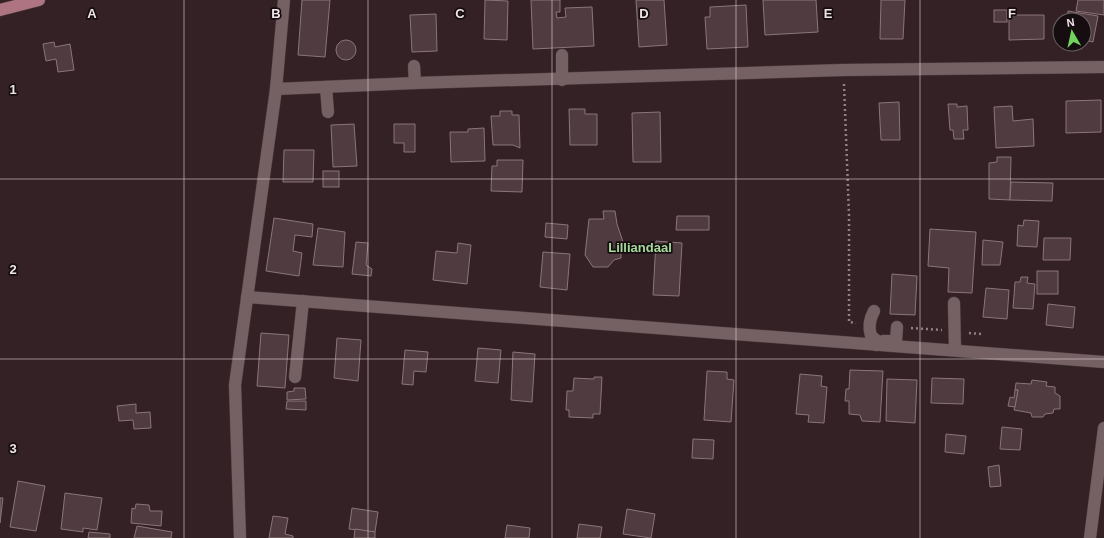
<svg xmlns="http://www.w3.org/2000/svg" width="1104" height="538" viewBox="0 0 1104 538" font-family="Arial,sans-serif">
  <rect width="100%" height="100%" fill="#332125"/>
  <g fill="#503c40" stroke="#8b7579">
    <polygon points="302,0 330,0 325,57 298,55"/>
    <polygon points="485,0 508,1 507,40 484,39"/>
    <polygon points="531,0 560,0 560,12 556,12 557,18 566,17 565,8 592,7 594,46 533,49"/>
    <polygon points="636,0 664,0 667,45 639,47"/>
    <polygon points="763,0 816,0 818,32 765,35"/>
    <polygon points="881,0 905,0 903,39 880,39"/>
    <polygon points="1078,0 1104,0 1104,15 1076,11"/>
    <polygon points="746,5 748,47 707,49 705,17 710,17 710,7"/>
    <rect x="994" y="10" width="13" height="12"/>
    <polygon points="1068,11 1098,16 1093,42 1084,40 1084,20 1067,20"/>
    <polygon points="436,14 437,51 412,52 410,15"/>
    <polygon points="1009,15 1044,15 1044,39 1009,40"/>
    <circle cx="346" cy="50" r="10"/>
    <polygon points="54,42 55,47 70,44 74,70 58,72 56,59 46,61 43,44"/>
    <polygon points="1101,100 1101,132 1066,133 1066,101"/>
    <polygon points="899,102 900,140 881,140 879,103"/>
    <polygon points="948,104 957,104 957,107 967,106 968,130 963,130 964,139 954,139 953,130 950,130"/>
    <polygon points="1012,106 1013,121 1033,119 1034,146 996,148 994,107"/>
    <polygon points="569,109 585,109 585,114 597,114 597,145 570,145"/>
    <polygon points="500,111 512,111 512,115 519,115 520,148 513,145 493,145 491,116 500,116"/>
    <polygon points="660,112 661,162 633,162 632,113"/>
    <polygon points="354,124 357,166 333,167 331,125"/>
    <polygon points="394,124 415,124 415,152 404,152 404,143 394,143"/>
    <polygon points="484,128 485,161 451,162 450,132 468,132 468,129"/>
    <polygon points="284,150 314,150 313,182 283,182"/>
    <polygon points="997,157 1011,157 1010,200 989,199 989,163 997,162"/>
    <polygon points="497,160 523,160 522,192 491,191 492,166 497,166"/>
    <rect x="323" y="171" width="16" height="16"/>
    <polygon points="1011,182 1053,183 1052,201 1010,200"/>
    <polygon points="603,211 615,211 617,224 624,245 621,247 621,258 614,260 608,267 593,267 585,255 589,219 604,219"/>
    <polygon points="677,216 709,216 709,230 676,230"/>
    <polygon points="274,218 313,224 312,237 295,235 293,251 302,253 299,276 266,271"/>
    <polygon points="1024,220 1039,221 1037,247 1017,246 1018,225 1023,226"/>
    <polygon points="546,223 568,225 567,239 545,237"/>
    <polygon points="318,228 345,232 343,267 313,265"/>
    <polygon points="930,229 976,232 972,293 948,292 949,268 928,266"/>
    <polygon points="1044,238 1071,238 1070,260 1043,260"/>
    <polygon points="983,240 1003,242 1000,265 982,265"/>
    <polygon points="656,241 682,243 679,296 653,295"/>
    <polygon points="356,242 368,243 366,265 372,269 371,276 352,274"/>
    <polygon points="458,243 471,245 467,284 433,280 436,251 457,253"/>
    <polygon points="543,252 570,254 567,290 540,287"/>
    <rect x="1037" y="271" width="21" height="23"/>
    <polygon points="892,274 917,276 915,315 890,314"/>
    <polygon points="1021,277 1028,277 1027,283 1035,284 1033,309 1013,308 1015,282 1020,282"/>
    <polygon points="986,288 1009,290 1007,319 983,317"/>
    <polygon points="1048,304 1075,307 1073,328 1046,325"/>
    <polygon points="261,333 289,335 285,388 257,386"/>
    <polygon points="337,338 361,340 358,381 334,378"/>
    <polygon points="478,348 501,350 498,383 475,381"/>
    <polygon points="405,350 428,352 426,372 414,371 413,385 402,384"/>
    <polygon points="513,352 535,354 532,402 511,400"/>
    <polygon points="850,370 883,371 880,422 862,421 860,415 849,414 849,401 845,401 846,389 849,389"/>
    <polygon points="707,371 727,372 727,379 734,380 731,422 704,420"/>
    <polygon points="800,374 822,376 821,386 827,387 824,423 808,422 809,415 796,414"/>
    <polygon points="594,377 602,377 600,414 593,414 593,418 569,417 569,410 566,410 567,391 573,391 574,378 594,379"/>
    <polygon points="932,378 964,379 963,404 931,403"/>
    <polygon points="887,379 917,380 915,423 886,421"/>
    <polygon points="1032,380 1047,382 1046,386 1055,387 1055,393 1060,396 1060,409 1054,409 1053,413 1045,414 1043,417 1032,417 1031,413 1014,410 1018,390 1015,390 1016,383 1031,384"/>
    <polygon points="294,388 305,388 306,399 287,400 287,392 294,391"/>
    <polygon points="1015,390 1018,390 1015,407 1008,406 1010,397 1014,398"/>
    <polygon points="287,401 306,401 306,410 286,409"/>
    <polygon points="136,404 136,413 150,412 151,428 134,429 133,420 119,421 117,406"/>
    <polygon points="1002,427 1022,429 1020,450 1000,449"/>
    <polygon points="946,434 966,436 964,454 945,452"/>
    <polygon points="693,439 714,440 713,459 692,458"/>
    <polygon points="999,465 1001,486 990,487 988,467"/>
    <polygon points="18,481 45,486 36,531 10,527"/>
    <polygon points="65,493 102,498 97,530 83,528 83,532 61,529"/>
    <polygon points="0,498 3,498 0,523"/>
    <polygon points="136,504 149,505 150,511 162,511 161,526 131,523 132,508 135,509"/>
    <polygon points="352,508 378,512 375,532 349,529"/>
    <polygon points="627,509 655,514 651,538 623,534"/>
    <polygon points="273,516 288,518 285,534 293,536 293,538 269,538"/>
    <polygon points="579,524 602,527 600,538 577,538"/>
    <polygon points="507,525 530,528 529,538 505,538"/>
    <polygon points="137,526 172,532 171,538 134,538"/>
    <polygon points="355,529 375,532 375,538 354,538"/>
    <polygon points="89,532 110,534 110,538 88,538"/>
  </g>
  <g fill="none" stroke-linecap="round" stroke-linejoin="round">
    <g stroke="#4d3e42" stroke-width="13">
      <g id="minor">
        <polyline points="562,55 562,80"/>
        <polyline points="414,66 415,83"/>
        <polyline points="326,87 328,112"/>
        <polyline points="276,89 415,83 843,70 1104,67"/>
        <polyline points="247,297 1104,362"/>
        <polyline points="954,303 955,350"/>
        <path d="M 874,311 C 869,320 868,327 871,336 L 876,340 L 876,345"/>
        <polyline points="883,341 896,341 897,327"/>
        <polyline points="295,377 303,301"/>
        <polyline points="240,538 235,385 276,89 284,0"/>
        <polyline points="1090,538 1104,428"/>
      </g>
    </g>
    <g stroke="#4d3e42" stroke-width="13">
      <polyline id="major" points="0,10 39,0"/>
    </g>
    <g stroke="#908184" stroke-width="2.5" stroke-dasharray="2 3" stroke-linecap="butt">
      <polyline points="844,84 849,215 849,322 856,323"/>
      <polyline points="911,328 942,330"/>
      <polyline points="969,333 981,334"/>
    </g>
    <use href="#minor" stroke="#756064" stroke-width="12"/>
    <use href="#major" stroke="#ae7481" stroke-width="12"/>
  </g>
  <path fill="none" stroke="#efe3e5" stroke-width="1" stroke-opacity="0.55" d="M 184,0 L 184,538M 368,0 L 368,538M 552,0 L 552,538M 736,0 L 736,538M 920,0 L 920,538M 0,179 L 1104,179M 0,359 L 1104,359"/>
  <g text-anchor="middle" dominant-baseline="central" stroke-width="3.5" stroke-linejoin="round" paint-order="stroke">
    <g font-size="13" font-weight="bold" fill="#a6da9c" stroke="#150d0f">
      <text x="640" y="247">Lilliandaal</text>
    </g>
  </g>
  <g font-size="13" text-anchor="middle" font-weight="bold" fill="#efe3e5" stroke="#150d0f" stroke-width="3.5" stroke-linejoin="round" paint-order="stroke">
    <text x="92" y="18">A</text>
    <text x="276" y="18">B</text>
    <text x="460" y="18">C</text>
    <text x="644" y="18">D</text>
    <text x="828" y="18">E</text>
    <text x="1012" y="18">F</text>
    <text x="13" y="94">1</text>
    <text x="13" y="274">2</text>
    <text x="13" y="453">3</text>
  </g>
  <g transform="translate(1072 32) rotate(351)"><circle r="19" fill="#150d0f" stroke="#6c6365"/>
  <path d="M0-3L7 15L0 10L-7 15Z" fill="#71d35e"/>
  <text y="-6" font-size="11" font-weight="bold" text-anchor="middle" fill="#efe3e5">N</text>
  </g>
</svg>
